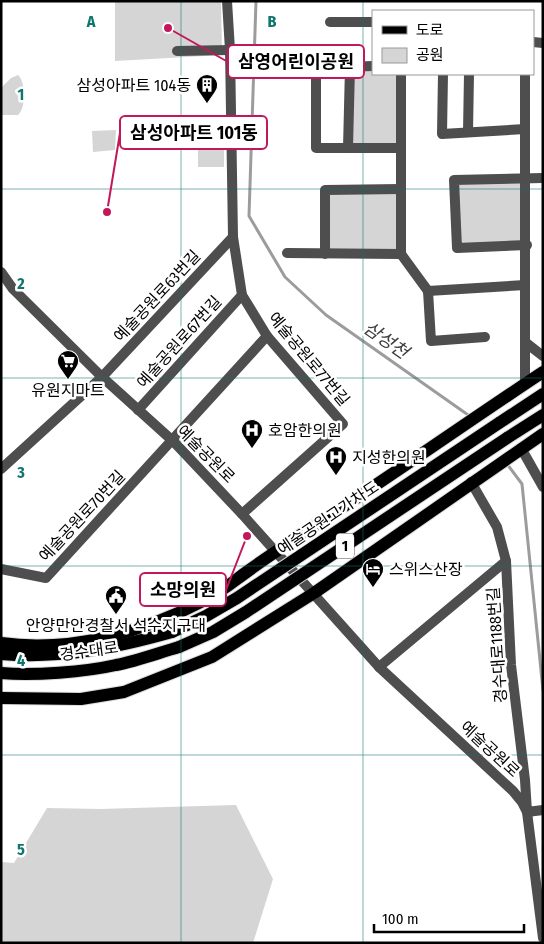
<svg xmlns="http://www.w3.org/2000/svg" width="544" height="944" viewBox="0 0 544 944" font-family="'Fira Sans Condensed','Noto Sans KR',sans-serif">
  <rect width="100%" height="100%" fill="#fff"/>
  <g fill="#d5d5d5">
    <polygon points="115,1 221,1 222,55 115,61"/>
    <polygon points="373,66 373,74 401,74 401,148 348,148 350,67"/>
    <path d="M 18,75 C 26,82 26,108 18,115 L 1,115 L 1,88 L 11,78 Z"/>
    <polygon points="116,130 115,150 93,152 92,131"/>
    <rect x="198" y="138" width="26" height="29"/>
    <polygon points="524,177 527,245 457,248 454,180"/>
    <polygon points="401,189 401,254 325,254 325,190"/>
    <polygon points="236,805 273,879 253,943 1,943 1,862 14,863 47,808 100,809"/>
  </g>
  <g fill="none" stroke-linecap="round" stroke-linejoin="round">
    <g stroke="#9c9c9c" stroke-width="3">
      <polyline points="256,1 249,216 285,277 326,315 471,417"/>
      <polyline points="507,464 522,484 543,690"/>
    </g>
    <g stroke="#dbdbdb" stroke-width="14">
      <g id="primary">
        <polyline points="499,423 543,394"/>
        <polyline points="507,438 543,415"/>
        <path d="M 1,643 C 70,653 144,632 205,600 C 220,593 234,581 248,571 C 270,555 292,541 314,526 C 391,476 466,423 543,372"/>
        <path d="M 1,654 C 61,659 115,648 172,632"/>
        <path d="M 1,673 C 33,676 85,672 116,665 C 137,661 158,653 179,647"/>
        <polyline points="1,698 81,699 124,692 212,657 314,593 543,434"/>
      </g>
    </g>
    <g stroke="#4e4e4e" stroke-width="10">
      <polyline points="227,1 230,50 233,237 242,295 267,336 343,424 242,514"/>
      <polyline points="330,22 373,22"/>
      <polyline points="533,42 543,43"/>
      <polyline points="177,51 230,50"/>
      <polyline points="373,66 316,68 316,148 401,148"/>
      <polyline points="443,74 442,134 525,129"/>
      <path d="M 525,74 C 525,177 525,280 525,384"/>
      <polyline points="468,132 469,74"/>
      <polyline points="348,148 350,67"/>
      <polyline points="527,245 457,248 454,180 543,178"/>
      <polyline points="287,253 401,254 428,291 525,285"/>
      <polyline points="325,254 325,190 401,189"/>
      <polyline points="401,254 401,74"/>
      <polyline points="428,291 431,341 485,337"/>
      <polyline points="525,342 543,356"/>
      <polyline points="138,410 242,295"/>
      <polyline points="521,448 543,487"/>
      <polyline points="1,469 102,377 233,237"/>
      <polyline points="471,482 497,527 506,561 511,665 525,780 527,812 543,810"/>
      <polyline points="1,569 46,578 267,336"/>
      <polyline points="379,667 506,561"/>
    </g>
    <polyline stroke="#4e4e4e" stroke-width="10" points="1,272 13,289 102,377 174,442 242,514 379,667 513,791 522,802 527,812 543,938"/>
    <use href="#primary" stroke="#000" stroke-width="12"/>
    <g stroke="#dbdbdb" stroke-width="14" stroke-linecap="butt">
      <g id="primary-bridge">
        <polyline points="172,632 206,616 237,598 499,423"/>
        <polyline points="179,647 213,632 246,612 507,438"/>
      </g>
    </g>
    <use href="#primary-bridge" stroke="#000" stroke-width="12"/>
  </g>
  <path fill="none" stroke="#0f766e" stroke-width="1" stroke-opacity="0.55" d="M 181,1 L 181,943M 363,1 L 363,943M 1,189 L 543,189M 1,378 L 543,378M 1,566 L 543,566M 1,755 L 543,755"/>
  <defs>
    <g id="building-pin" transform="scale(1.125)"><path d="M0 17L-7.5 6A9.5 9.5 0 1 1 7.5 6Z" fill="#000" stroke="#fff"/><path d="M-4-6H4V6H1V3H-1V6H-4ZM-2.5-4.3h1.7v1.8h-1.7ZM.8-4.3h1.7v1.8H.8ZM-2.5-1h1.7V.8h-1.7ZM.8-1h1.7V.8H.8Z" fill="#fff"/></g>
    <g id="supermarket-pin" transform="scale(1.125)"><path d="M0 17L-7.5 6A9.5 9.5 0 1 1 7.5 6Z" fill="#000" stroke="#fff"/><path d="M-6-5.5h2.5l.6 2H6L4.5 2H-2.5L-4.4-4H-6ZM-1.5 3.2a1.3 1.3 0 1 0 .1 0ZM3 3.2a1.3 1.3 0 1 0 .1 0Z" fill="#fff"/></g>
    <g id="hospital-pin" transform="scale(1.125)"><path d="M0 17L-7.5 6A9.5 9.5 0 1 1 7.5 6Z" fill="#000" stroke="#fff"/><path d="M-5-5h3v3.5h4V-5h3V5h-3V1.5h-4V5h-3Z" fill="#fff"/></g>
    <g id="hotel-pin" transform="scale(1.125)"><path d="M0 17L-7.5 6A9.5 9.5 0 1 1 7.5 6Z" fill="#000" stroke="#fff"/><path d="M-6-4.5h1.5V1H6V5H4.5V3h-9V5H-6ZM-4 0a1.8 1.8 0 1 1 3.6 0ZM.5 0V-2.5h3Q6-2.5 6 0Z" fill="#fff"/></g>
    <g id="civic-pin" transform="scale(1.125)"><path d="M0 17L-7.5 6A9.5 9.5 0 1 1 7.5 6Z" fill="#000" stroke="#fff"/><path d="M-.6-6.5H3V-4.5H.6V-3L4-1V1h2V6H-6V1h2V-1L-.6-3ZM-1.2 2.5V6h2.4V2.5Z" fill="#fff"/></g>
  </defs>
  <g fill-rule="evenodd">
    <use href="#building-pin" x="207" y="85"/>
    <use href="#supermarket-pin" x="68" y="361"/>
    <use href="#hospital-pin" x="252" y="430"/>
    <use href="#hospital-pin" x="336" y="457"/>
    <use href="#hotel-pin" x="373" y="569"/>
    <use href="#civic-pin" x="116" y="596"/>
  </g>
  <g text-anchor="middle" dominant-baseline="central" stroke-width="5" stroke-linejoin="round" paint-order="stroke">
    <rect fill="#fff" stroke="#4c4c4c" stroke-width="1" x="336" y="533.5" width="18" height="25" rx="4"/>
    <g font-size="15" font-weight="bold" fill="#000">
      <text x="345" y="546">1</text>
    </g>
    <g font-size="16" fill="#000" stroke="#fff" text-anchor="start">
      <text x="191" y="85" text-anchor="end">삼성아파트 104동</text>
      <text x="68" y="390" text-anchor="middle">유원지마트</text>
      <text x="268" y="430">호암한의원</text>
      <text x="352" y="457">지성한의원</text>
      <text x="389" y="569">스위스산장</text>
      <text x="116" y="625" text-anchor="middle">안양만안경찰서 석수지구대</text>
    </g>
    <g font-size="16" fill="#000" stroke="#fff">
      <text transform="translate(157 296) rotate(-47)">예술공원로63번길</text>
      <text transform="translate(179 342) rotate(-48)">예술공원로67번길</text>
      <text transform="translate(309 359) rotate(50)">예술공원로77번길</text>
      <text transform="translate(206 454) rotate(45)">예술공원로</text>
      <text transform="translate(82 516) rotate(-47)">예술공원로70번길</text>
      <text transform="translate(328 518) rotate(-34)">예술공원고가차도</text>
      <text transform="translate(497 645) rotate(-94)">경수대로1188번길</text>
      <text transform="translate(89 651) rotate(-8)">경수대로</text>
      <text transform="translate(490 749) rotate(43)">예술공원로</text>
    </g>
    <g font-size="18" font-style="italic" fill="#3d3d3d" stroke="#fff">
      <text transform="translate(386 340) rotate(35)">삼성천</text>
    </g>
  </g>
  <g font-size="16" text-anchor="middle" font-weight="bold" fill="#0f766e" stroke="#fff" stroke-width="5" stroke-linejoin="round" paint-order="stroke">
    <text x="91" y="27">A</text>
    <text x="272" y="27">B</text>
    <text x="21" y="100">1</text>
    <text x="21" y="289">2</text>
    <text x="21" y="478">3</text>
    <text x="21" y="666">4</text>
    <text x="21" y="855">5</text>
  </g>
  <path fill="none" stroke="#c2185b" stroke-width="2" d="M168 28L228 62M107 212L120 133M247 536L226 590"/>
  <g fill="#c2185b" stroke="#fff" stroke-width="2">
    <circle cx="168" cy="28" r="5"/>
    <circle cx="107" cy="212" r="5"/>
    <circle cx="247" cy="536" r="5"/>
  </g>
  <g fill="#fff" stroke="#c2185b" stroke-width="2">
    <rect x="228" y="45" width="136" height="33" rx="5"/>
    <rect x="120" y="116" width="147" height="33" rx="5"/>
    <rect x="140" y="573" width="86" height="33" rx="5"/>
  </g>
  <g font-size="18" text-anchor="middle" font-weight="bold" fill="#000">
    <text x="296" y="68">삼영어린이공원</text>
    <text x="194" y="139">삼성아파트 101동</text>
    <text x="183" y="596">소망의원</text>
  </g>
  <rect width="544" height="944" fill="none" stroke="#000000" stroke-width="5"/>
  <rect x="372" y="10" width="162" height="65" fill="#ffffff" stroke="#999999"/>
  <rect x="382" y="26" width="25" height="8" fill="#000000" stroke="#999999"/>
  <text x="416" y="35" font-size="15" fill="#000000">도로</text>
  <rect x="382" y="48" width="25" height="15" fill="#d5d5d5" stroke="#999999"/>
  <text x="416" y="60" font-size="15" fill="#000000">공원</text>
  <path d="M374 924v8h150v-8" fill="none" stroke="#000000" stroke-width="2.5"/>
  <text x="382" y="924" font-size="15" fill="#000000" stroke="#ffffff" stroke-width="4" paint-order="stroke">100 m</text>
</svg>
